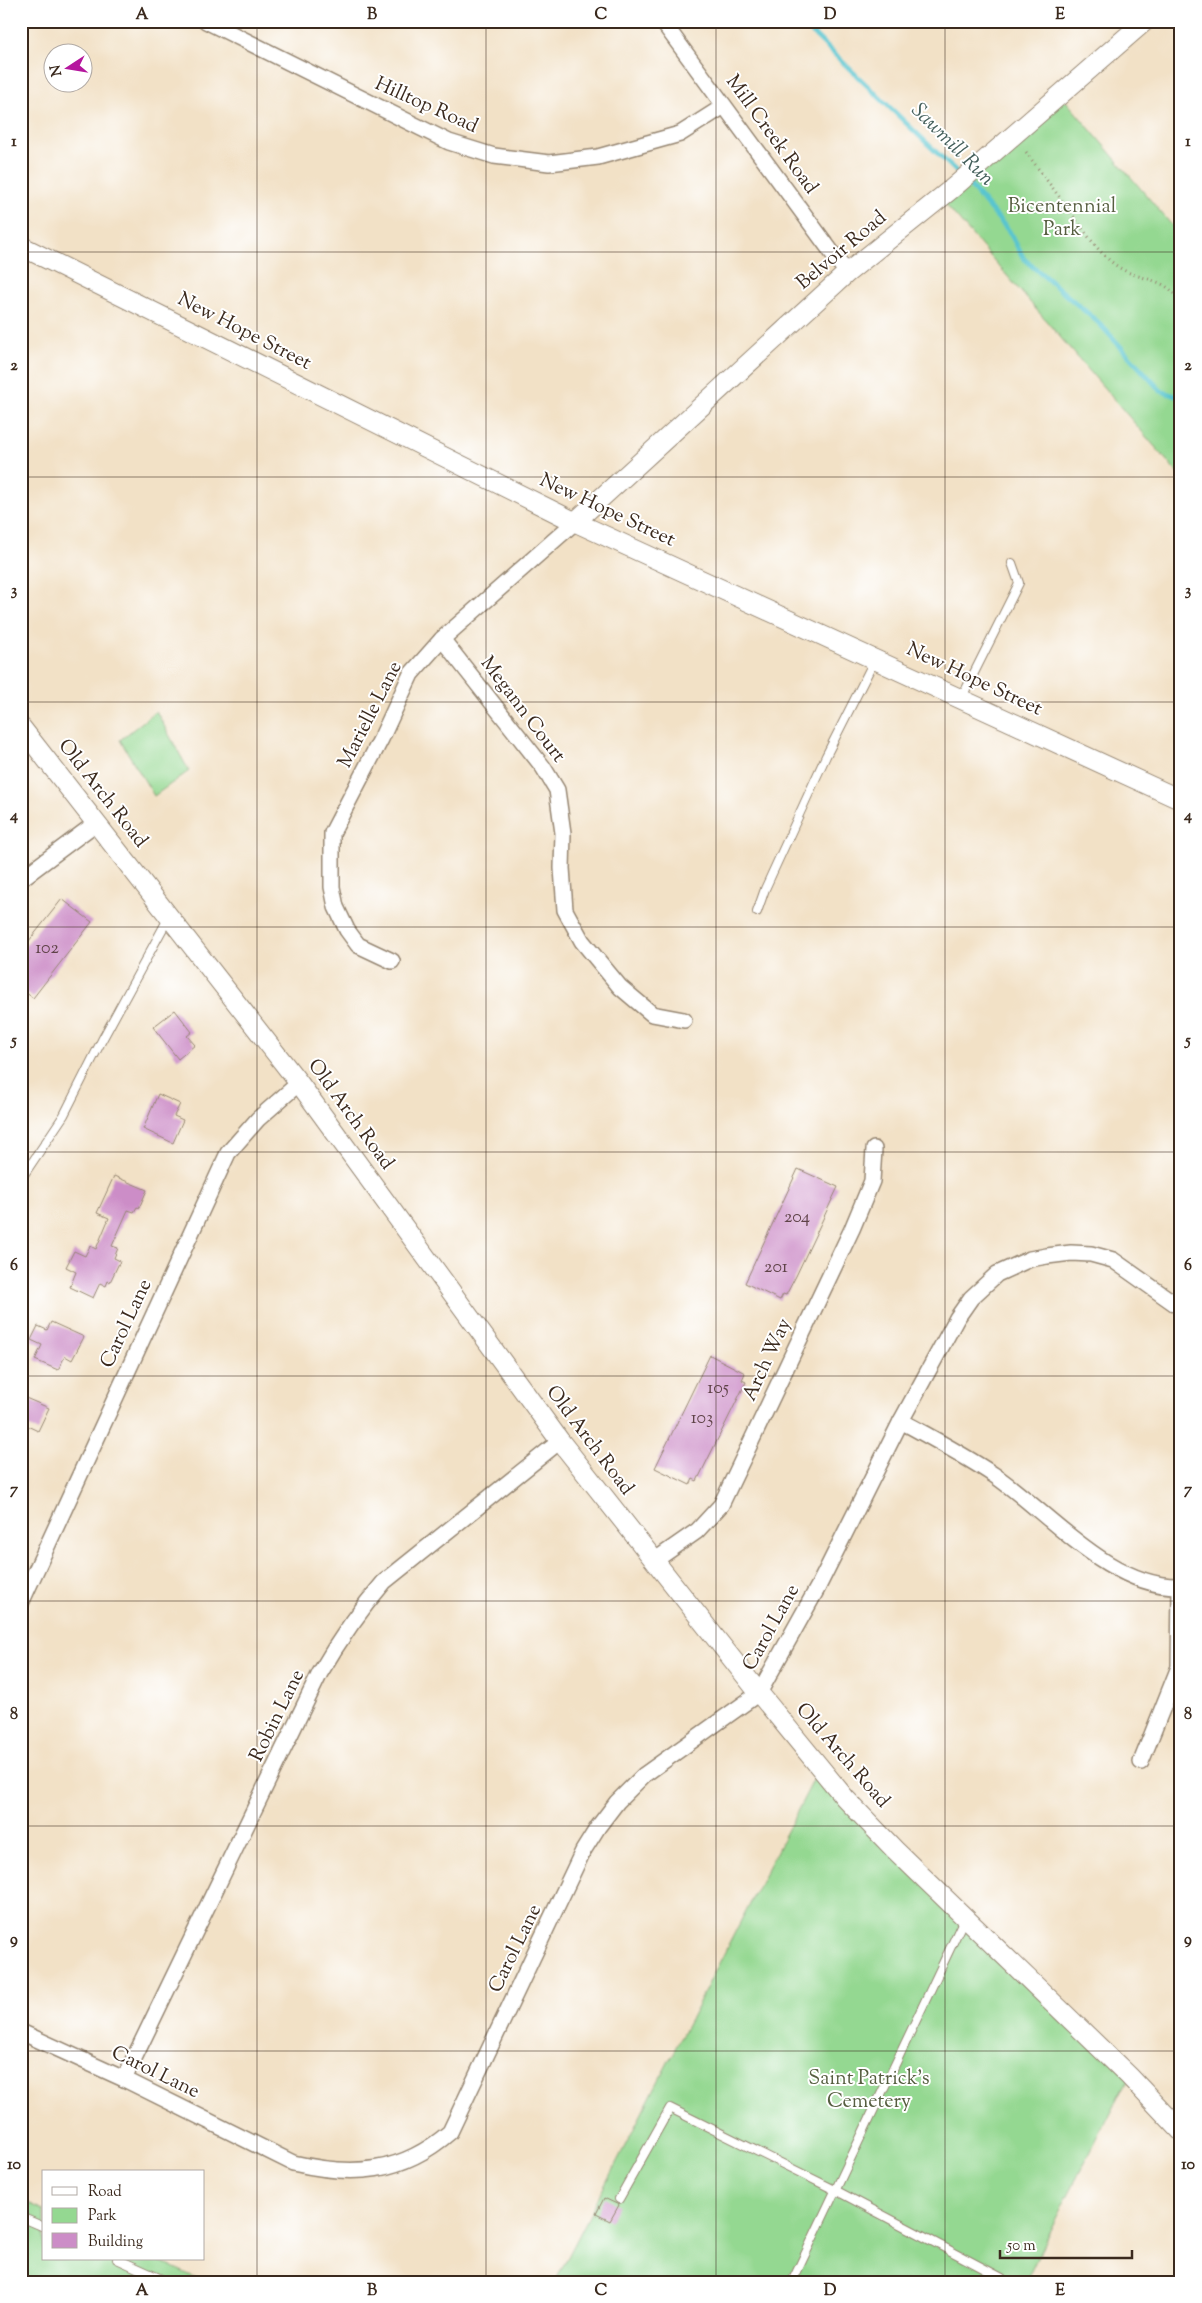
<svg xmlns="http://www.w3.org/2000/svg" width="1202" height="2303" viewBox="0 0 1202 2303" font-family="'Sorts Mill Goudy',serif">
  <rect width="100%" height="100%" fill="#fff"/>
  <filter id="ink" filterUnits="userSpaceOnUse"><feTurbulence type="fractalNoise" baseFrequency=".02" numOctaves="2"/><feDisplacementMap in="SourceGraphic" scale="10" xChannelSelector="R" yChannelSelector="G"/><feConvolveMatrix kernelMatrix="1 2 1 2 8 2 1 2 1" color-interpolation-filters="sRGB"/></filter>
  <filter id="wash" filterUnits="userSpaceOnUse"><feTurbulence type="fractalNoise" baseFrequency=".0096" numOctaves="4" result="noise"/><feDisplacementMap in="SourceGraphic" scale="20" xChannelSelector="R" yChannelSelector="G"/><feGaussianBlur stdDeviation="1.12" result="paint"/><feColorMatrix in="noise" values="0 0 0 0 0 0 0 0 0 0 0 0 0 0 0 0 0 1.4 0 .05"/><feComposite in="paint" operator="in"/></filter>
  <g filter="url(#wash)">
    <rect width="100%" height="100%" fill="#f2e1c6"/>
    <g fill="#94d891" stroke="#688158">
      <polygon points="1060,94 1181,236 1181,477 940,198"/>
      <polygon points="156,711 189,771 154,796 120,740"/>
      <polygon points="820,1767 1129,2076 1047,2236 1026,2282 555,2282"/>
      <polygon points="21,2200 44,2210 44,2259 155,2259 205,2282 21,2282"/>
    </g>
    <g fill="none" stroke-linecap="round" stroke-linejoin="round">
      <g stroke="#58c5cf" stroke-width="5">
        <polyline points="800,21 960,175"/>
        <polyline points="966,181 1009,231 1024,259 1099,323 1161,391 1181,398"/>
      </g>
    </g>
    <g id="blocks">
      <g fill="#cc8dc7">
        <polygon points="62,899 92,922 33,998 21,989 21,951"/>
        <polygon points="175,1010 192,1032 187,1036 195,1045 178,1059 153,1027"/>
        <polygon points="158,1094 180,1104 174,1116 183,1120 173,1143 143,1129"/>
        <polygon points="798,1169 838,1187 796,1276 786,1295 783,1294 780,1300 745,1283"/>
        <polygon points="114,1176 147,1190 139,1208 137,1207 134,1212 128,1210 112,1246 118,1248 114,1258 120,1261 110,1282 108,1281 106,1286 100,1283 93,1298 70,1287 76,1272 66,1267 74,1251 85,1256 90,1246 96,1249 109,1218 97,1213"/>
        <polygon points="51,1322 84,1337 72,1360 65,1356 58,1370 35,1360 42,1345 31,1340 38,1326 47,1330"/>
        <polygon points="710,1355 745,1373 742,1380 746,1382 697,1481 693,1479 690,1485 655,1468"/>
        <polygon points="21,1396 49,1408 38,1431 21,1423"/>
        <polygon points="604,2198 619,2205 610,2221 596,2214"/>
      </g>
    </g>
  </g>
  <g filter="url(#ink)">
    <use href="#blocks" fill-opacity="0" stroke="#968672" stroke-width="1"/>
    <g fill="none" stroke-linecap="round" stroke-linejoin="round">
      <g stroke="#968672" stroke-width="10">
        <g id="service">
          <polyline points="961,699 1019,583 1012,563"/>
          <polyline points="757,912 765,889 826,756 875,659"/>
          <polyline points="21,1179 64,1115 102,1040 169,917"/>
          <polyline points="619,2199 670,2108 835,2190 1002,2278"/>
          <polyline points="21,2217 44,2227"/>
          <polyline points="117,2259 168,2282"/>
          <polyline points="792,2282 965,1917"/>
        </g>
      </g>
      <g stroke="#968672" stroke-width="18">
        <g id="minor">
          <polyline points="206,21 449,142 494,156 549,163 598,157 680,134 724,106"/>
          <polyline points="662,21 847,273"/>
          <polyline points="442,639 543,767 557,790 563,833 562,868 565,910 582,941 620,987 652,1014 684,1020"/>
          <polyline points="21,879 96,823"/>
          <polyline points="392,961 358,945 347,930 336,907 332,887 332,833 381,739 411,674 442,639 575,522"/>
          <path d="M 901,1421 C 932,1438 964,1455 994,1475 C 1047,1511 1111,1589 1181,1586"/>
          <polyline points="654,1561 697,1531 721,1505 852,1229 872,1181 874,1149"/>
          <polyline points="21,1603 228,1153 258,1119 299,1083"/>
          <polyline points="1141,1762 1179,1667 1180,1587"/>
          <path d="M 21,2032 L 124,2079 L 293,2163 C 353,2177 402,2174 450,2132 L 583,1851 L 598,1827 L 617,1802 L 644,1775 L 759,1693 L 818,1587 L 901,1421 L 957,1318 L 971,1298 L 997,1274 L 1030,1259 L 1047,1256 L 1071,1253 L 1091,1254 L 1113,1260 L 1181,1308"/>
          <path d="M 124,2079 L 320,1673 C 339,1640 359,1611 384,1582 L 560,1441"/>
        </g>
      </g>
      <g stroke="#968672" stroke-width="21">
        <g id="tertiary">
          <polyline points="21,246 575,522 1181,800"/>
          <polyline points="575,522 847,273 954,187 1145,21"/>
          <polyline points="21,727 299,1083 560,1441 759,1693 845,1798 895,1850 1129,2076 1181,2131"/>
        </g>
      </g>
      <path stroke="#968672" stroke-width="3" stroke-dasharray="1 4" stroke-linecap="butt" d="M 1026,152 C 1042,174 1058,195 1074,217 C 1087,234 1099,254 1117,266 C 1139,282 1166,275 1181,303"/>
      <use href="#service" stroke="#fff" stroke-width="8"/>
      <use href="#minor" stroke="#fff" stroke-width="15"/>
      <use href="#tertiary" stroke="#fff" stroke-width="19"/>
    </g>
  </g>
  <path fill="none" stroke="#3b2a1e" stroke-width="1" stroke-opacity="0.55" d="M 257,21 L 257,2282M 486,21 L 486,2282M 716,21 L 716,2282M 945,21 L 945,2282M 21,252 L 1181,252M 21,477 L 1181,477M 21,702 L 1181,702M 21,927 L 1181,927M 21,1152 L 1181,1152M 21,1376 L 1181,1376M 21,1601 L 1181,1601M 21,1826 L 1181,1826M 21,2051 L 1181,2051"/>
  <g text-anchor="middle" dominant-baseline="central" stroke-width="4" stroke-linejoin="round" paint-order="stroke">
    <g font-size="18" fill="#5f4348">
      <text x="47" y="949">102</text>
      <text x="797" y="1218">204</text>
      <text x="776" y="1268">201</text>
      <text x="718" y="1389">105</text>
      <text x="702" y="1419">103</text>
    </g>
    <g font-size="20" fill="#3b2a1e" stroke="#fff">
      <text transform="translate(426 106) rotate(24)">Hilltop Road</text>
      <text transform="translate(771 135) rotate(54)">Mill Creek Road</text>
      <text transform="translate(842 251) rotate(-40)">Belvoir Road</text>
      <text transform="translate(244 332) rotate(27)">New Hope Street</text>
      <text transform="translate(607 511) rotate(25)">New Hope Street</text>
      <text transform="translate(974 680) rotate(25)">New Hope Street</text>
      <text transform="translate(522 710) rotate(53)">Megann Court</text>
      <text transform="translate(371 715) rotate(-63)">Marielle Lane</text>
      <text transform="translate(102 794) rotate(52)">Old Arch Road</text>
      <text transform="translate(350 1115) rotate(54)">Old Arch Road</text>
      <text transform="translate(127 1324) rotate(-65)">Carol Lane</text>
      <text transform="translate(768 1360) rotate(-65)">Arch Way</text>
      <text transform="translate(589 1441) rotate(53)">Old Arch Road</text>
      <text transform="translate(772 1628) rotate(-61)">Carol Lane</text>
      <text transform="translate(278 1716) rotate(-64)">Robin Lane</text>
      <text transform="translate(842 1756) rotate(49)">Old Arch Road</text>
      <text transform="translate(516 1949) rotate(-64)">Carol Lane</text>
      <text transform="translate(155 2073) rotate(26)">Carol Lane</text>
    </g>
    <g font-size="20" fill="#565e40" stroke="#fff">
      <text x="1062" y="207">Bicentennial<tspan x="1062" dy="23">Park</tspan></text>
      <text x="869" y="2079">Saint Patrick's<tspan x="869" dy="23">Cemetery</tspan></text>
    </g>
    <g font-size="21" font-style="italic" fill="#45605c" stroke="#fff">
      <text transform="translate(952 145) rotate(45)">Sawmill Run</text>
    </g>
  </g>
  <rect width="1202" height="2303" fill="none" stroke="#fff" stroke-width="55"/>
  <rect x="42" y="2170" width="162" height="90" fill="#ffffff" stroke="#b1aaa5"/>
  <rect x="52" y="2187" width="25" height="8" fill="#ffffff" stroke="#b1aaa5"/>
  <text x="88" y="2196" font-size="15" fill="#3b2a1e">Road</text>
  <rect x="52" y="2208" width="25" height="15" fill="#94d891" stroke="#b1aaa5"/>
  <text x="88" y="2220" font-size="15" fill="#3b2a1e">Park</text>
  <rect x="52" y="2233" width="25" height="15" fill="#cc8dc7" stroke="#b1aaa5"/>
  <text x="88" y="2246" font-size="15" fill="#3b2a1e">Building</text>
  <g transform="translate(68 68) rotate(258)"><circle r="24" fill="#ffffff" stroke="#b1aaa5"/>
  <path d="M0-4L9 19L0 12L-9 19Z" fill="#b5179e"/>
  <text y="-8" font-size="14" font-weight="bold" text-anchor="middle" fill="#3b2a1e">N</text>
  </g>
  <path d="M1000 2250v8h132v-8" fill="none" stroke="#3b2a1e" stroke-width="2.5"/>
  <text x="1007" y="2250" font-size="15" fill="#3b2a1e" stroke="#ffffff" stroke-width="4" paint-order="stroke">50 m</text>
  <rect x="28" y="28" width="1146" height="2248" fill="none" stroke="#3b2a1e" stroke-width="2"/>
  <g font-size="16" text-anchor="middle" font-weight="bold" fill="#3b2a1e">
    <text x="142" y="19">A</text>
    <text x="372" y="19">B</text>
    <text x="601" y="19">C</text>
    <text x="830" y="19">D</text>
    <text x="1060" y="19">E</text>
    <text x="14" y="146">1</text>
    <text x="1188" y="146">1</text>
    <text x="14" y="370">2</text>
    <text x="1188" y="370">2</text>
    <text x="14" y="595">3</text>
    <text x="1188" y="595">3</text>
    <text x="14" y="820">4</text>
    <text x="1188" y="820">4</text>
    <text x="14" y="1045">5</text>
    <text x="1188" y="1045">5</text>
    <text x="14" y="1270">6</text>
    <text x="1188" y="1270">6</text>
    <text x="14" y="1494">7</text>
    <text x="1188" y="1494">7</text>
    <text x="14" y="1719">8</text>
    <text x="1188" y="1719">8</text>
    <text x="14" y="1944">9</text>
    <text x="1188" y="1944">9</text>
    <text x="14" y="2169">10</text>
    <text x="1188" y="2169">10</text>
    <text x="142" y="2295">A</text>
    <text x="372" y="2295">B</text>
    <text x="601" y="2295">C</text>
    <text x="830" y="2295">D</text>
    <text x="1060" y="2295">E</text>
  </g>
</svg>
